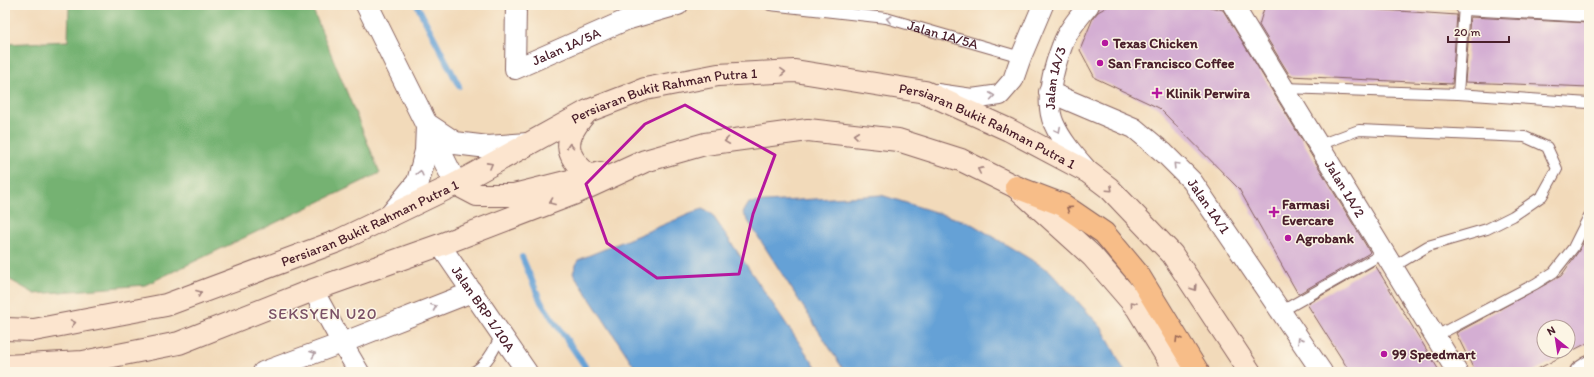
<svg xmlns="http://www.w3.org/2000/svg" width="1594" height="377" viewBox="0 0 1594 377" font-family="Itim,sans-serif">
  <rect width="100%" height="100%" fill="#fcf5e5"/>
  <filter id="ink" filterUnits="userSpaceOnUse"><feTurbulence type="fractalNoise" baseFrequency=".025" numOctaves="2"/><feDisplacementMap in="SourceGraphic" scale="8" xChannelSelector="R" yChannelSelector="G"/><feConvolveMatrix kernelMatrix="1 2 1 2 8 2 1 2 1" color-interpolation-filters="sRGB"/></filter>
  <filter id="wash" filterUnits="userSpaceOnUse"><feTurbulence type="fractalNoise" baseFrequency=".012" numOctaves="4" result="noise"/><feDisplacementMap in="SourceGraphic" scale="16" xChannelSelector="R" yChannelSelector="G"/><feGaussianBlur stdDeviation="0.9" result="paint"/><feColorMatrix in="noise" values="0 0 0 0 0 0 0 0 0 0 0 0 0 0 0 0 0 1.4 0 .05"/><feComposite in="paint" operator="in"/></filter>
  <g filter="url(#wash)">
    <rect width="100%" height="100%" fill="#f2daba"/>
    <polygon fill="#75b272" stroke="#60684e" points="69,5 311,5 380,173 145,285 35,294 5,277 5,44 68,41"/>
    <g fill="#65a1d6" stroke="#586080">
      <polygon points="881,195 970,223 1050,271 1102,328 1125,372 845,372 743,213 749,203"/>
      <polygon points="702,209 711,213 819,372 638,372 573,273 578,260"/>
    </g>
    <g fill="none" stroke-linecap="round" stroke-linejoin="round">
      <g stroke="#65a1d6" stroke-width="6">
        <polyline points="417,5 459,86"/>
        <polyline points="522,257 541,302 589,372"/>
      </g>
    </g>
    <g id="blocks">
      <g fill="#d4aed3" fill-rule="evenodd">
        <polygon points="1110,5 1202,5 1223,10 1358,232 1370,252 1368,254 1298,294 1239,189 1159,108 1095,78 1080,50 1093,18 1098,12"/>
        <polygon points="1265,5 1310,5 1457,15 1452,84 1290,76 1259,25"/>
        <polygon points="1470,17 1589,23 1589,87 1465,82"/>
        <path d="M 1589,233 L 1589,342 L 1532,372 L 1475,372 L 1456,333 L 1561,276 L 1578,252 ZM 1544,327 L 1568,327 L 1568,351 L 1544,351 Z"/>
        <polygon points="1375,265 1440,372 1350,372 1307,304"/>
      </g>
    </g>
  </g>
  <g filter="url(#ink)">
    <use href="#blocks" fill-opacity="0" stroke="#85605d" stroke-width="1"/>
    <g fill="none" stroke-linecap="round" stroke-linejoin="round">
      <g stroke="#85605d" stroke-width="12">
        <g id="service">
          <path id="s1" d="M 770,5 L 886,18 L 1021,57"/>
          <polyline points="1284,88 1458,94 1589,103"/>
          <polyline points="1458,94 1464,5"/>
          <polyline points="1319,145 1359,130 1525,137 1547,147 1557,169 1542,196 1513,216 1487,229 1428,246 1393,267"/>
          <polyline points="1280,312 1384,253"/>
          <polyline points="1436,336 1535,284 1554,272 1573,248 1589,216"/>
          <path d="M 473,372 C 487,365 495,349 501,334"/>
        </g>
      </g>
      <g stroke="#85605d" stroke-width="22">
        <g id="minor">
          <path id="s2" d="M 516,5 L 515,69 L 626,20 L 678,5"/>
          <path id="s3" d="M 1233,5 L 1457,372"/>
          <polyline points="1465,5 1589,12"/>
          <path id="s4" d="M 1049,92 L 1134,128 L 1164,153 L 1192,181 L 1322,372"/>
          <polyline points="937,94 972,99 1000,95 1013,80 1021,57 1043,5"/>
          <path id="s5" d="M 1088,171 C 1075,156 1062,142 1054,124 C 1044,102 1054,67 1062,46 C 1067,31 1079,17 1089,5"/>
          <path id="s6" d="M 440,245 L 527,372"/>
          <polyline points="313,290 342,343 359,372"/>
          <polyline points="263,372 342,343 472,292"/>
          <polyline points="1580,372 1589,366"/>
        </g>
      </g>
      <g stroke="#85605d" stroke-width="24">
        <g id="tertiary">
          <polyline points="367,5 456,184"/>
          <polyline points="428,125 455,143 488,147 528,144"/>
          <polyline points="390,216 418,182 426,151 427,126"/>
        </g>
      </g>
      <g stroke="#85605d" stroke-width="24">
        <g id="secondary">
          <path d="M 585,114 C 564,138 562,155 590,176 L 600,173"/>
          <polyline points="456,184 477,195 514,195 582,178"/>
          <path id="s7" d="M 5,329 L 34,330 L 166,305 L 338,241 L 456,184 L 588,111 L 645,89 L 718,75 L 795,71 L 925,92 L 1009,130 L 1088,172 L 1109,188 L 1172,254 L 1250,372"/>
          <polyline points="5,366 83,362 179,343 313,290 440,245 573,194 645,161 705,144 808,130 898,140 961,160 1016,187 1092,256 1137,308 1176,372"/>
        </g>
      </g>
      <g stroke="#85605d" stroke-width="24">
        <polyline id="trunk" points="1016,187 1063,205 1104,233 1138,274 1198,372"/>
      </g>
      <use href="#service" stroke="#fff" stroke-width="10"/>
      <use href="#minor" stroke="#fff" stroke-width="20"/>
      <use href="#tertiary" stroke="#fff" stroke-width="22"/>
      <use href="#secondary" stroke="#fce5cf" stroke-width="22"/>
      <use href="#trunk" stroke="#f7bd88" stroke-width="22"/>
    </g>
    <defs><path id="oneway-chevron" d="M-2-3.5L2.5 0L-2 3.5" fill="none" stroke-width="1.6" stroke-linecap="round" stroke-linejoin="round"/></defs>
    <g stroke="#ae9aa0">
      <use href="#oneway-chevron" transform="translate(889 19) rotate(-166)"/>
      <use href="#oneway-chevron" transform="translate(992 96) rotate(-8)"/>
      <use href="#oneway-chevron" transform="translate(1058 130) rotate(63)"/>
      <use href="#oneway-chevron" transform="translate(1176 165) rotate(-134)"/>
      <use href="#oneway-chevron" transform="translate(420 173) rotate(-76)"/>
      <use href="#oneway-chevron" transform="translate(434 307) rotate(-22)"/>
      <use href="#oneway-chevron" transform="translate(1300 340) rotate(-125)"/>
      <use href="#oneway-chevron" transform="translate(313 354) rotate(-20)"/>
    </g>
    <g stroke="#a3827d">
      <use href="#oneway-chevron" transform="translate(783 72) rotate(-3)"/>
      <use href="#oneway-chevron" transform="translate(856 135) rotate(-174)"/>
      <use href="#oneway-chevron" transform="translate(727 141) rotate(172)"/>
      <use href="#oneway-chevron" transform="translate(570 146) rotate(-94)"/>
      <use href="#oneway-chevron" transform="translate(490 165) rotate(-29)"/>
      <use href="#oneway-chevron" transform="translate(980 170) rotate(-154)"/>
      <use href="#oneway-chevron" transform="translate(1110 189) rotate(43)"/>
      <use href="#oneway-chevron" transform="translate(552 202) rotate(159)"/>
      <use href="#oneway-chevron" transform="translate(1194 288) rotate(57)"/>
      <use href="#oneway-chevron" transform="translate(199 293) rotate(-21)"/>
      <use href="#oneway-chevron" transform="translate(1133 304) rotate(-130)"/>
      <use href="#oneway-chevron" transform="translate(73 323) rotate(-10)"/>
    </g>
    <g stroke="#986655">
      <use href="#oneway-chevron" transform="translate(1069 209) rotate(-146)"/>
      <use href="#oneway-chevron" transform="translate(1178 339) rotate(-121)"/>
    </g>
  </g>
  <path fill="none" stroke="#b5179e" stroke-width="3" stroke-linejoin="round" d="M 685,105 L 775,155 L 753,214 L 739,274 L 657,278 L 607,243 L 586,184 L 645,124 Z"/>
  <g fill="#b5179e" stroke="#fcf5e5" stroke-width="1.5">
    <circle cx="1105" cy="43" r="4"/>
    <circle cx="1100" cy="63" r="4"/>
    <path d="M1155 87h4v4h4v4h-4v4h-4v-4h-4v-4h4z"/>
    <path d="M1272 206h4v4h4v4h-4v4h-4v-4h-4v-4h4z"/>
    <circle cx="1288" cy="238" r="4"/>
    <circle cx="1384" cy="354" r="4"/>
  </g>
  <g text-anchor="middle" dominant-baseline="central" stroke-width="3" stroke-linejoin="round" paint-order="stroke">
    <g font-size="14" fill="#4a1f2b" stroke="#fcf5e5">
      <text stroke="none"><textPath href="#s1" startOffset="176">Jalan 1A/5A</textPath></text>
      <text stroke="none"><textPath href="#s2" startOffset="120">Jalan 1A/5A</textPath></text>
      <text stroke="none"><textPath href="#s5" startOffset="105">Jalan 1A/3</textPath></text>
      <text stroke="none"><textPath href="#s7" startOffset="707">Persiaran Bukit Rahman Putra 1</textPath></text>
      <text stroke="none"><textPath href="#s7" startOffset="1043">Persiaran Bukit Rahman Putra 1</textPath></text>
      <text stroke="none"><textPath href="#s3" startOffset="215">Jalan 1A/2</textPath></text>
      <text stroke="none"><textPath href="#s4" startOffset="201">Jalan 1A/1</textPath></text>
      <text stroke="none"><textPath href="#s7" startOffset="383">Persiaran Bukit Rahman Putra 1</textPath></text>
      <text stroke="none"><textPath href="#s6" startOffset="77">Jalan BRP 1/10A</textPath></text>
    </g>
    <g font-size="14" font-weight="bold" fill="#4a1f2b" stroke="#fcf5e5" text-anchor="start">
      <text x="1113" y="43">Texas Chicken</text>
      <text x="1108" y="63">San Francisco Coffee</text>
      <text x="1166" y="93">Klinik Perwira</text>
      <text x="1282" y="204">Farmasi<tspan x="1282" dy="16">Evercare</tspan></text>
      <text x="1296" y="238">Agrobank</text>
      <text x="1392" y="354">99 Speedmart</text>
    </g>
    <g font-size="16" letter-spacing="1" fill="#7a5166" stroke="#fcf5e5">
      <text x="323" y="313">SEKSYEN U20</text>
    </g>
  </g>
  <rect width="1594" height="377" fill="none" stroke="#fcf5e5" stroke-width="20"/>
  <g transform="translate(1556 339) rotate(330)"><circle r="19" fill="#fcf5e5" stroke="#b59f9b"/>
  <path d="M0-3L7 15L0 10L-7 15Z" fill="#b5179e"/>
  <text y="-6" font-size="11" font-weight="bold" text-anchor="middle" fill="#4a1f2b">N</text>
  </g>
  <path d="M1448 36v6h61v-6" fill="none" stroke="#4a1f2b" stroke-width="2"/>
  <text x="1454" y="36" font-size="12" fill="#4a1f2b" stroke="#fcf5e5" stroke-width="3" paint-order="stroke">20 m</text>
</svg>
